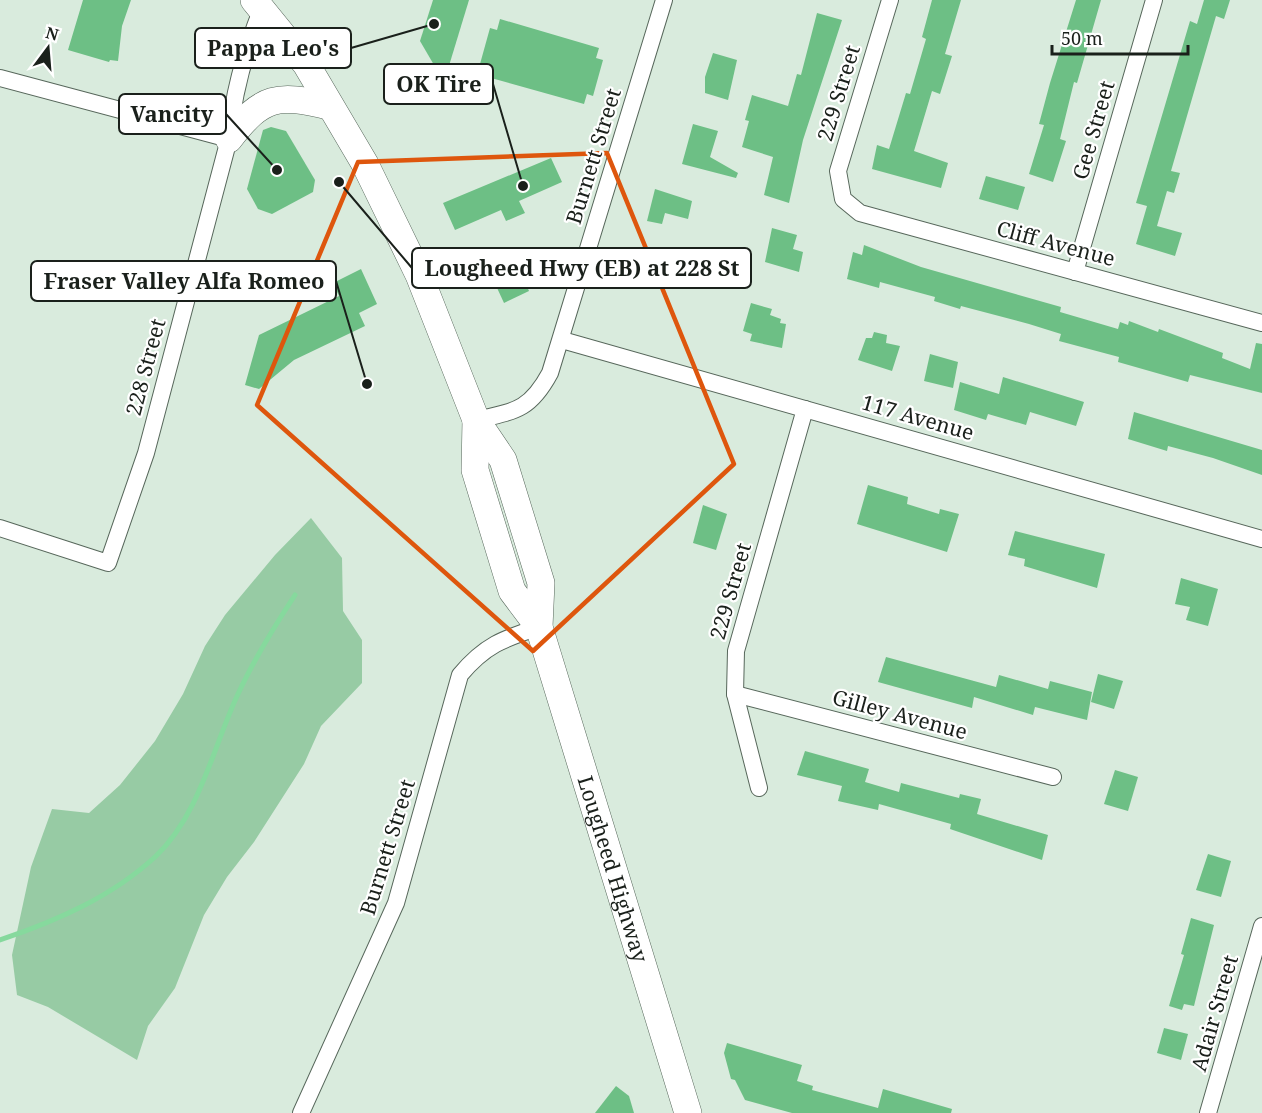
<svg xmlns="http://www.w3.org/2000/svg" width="1262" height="1113" viewBox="0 0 1262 1113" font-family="'Noto Serif',serif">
  <rect width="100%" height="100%" fill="#d9ebdd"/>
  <polygon fill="#97cba4" points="311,518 342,558 343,611 362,640 362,683 321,726 304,764 254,842 227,877 204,915 175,988 148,1026 137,1060 48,1007 17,995 12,955 31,867 52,809 89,813 120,785 155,741 183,694 205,646 225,615 275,555"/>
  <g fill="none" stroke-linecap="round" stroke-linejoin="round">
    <path stroke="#86d99d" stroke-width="5" d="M 0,940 C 56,921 112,897 156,856 C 200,814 213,747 238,694 C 254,659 274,627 295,595"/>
  </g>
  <g fill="#6dbf85">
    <polygon points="83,0 131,0 122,26 118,61 110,60 109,62 68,50"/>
    <polygon points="433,0 469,0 448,69 434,65 420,41"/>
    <polygon points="932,0 961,0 945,54 952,56 940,94 932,91 914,151 948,163 941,188 872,169 877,145 889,149 906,93 910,94 926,39 922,37"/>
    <polygon points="1076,0 1101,0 1077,83 1074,82 1060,139 1066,141 1053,182 1029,174 1044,125 1039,124 1050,83"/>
    <polygon points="1204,0 1230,0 1224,19 1216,16 1171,171 1180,173 1174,193 1167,191 1157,226 1182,233 1175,256 1136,244 1147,206 1136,203 1190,21 1197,24"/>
    <polygon points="817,13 842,20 803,140 789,203 764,195 773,157 742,147 749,121 745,120 752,95 788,106 797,74 801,75"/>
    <polygon points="500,19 599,48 596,58 603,60 593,96 587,94 584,104 484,76 487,66 480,64 490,28 497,30"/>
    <polygon points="713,53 737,60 728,100 705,93 705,77"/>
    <polygon points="693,124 718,131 710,157 738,173 736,178 682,164"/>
    <polygon points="271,127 286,131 315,180 313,192 272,214 258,209 247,189 263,130"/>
    <polygon points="551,158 562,182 519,201 525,213 506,221 501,210 455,230 443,203"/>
    <polygon points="986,176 1025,187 1018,210 979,199"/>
    <polygon points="655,189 692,201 688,219 665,213 662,224 647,221"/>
    <polygon points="772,228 797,235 793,249 803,252 799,272 765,262"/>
    <polygon points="864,245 921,267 1061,307 1060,312 1118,329 1120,322 1128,325 1129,321 1158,332 1159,329 1223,353 1222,358 1250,369 1256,343 1262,344 1262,393 1190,375 1188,382 1118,362 1119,357 1059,341 1061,334 1029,324 961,306 960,309 934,301 935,297 880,282 879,288 847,279 853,252 862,255"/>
    <polygon points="512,253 529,291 504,303 486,264"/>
    <polygon points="361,269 377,304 359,313 365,326 294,360 259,389 245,385 259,335 339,296 333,283"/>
    <polygon points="751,303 772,309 770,315 781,319 780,323 786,324 782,348 750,341 752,334 743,331"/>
    <polygon points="874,332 887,335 886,343 900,346 892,371 858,360 866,338 872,338"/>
    <polygon points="930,354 958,362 953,388 924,381"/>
    <polygon points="1003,377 1084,402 1076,426 1030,412 1026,425 988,414 986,420 954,410 960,382 999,394"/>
    <polygon points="1134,412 1262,450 1262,475 1213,458 1168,446 1167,451 1128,439"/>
    <polygon points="868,485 908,497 907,504 939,514 940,509 959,514 947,552 857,524"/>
    <polygon points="703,505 727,514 716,550 693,543"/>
    <polygon points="1015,531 1105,554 1097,588 1024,566 1025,559 1008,555"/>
    <polygon points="1181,578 1218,589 1208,626 1186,620 1190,607 1175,604"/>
    <polygon points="886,657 996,687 999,675 1048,689 1050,681 1092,692 1087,720 1035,707 1033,715 974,697 972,708 878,682"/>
    <polygon points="1098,674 1123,681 1114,709 1091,702"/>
    <polygon points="805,751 869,769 865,782 899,792 901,783 959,798 960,794 981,799 977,814 1048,835 1042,860 950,829 951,824 879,804 878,810 838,801 842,786 797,775"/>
    <polygon points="1115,770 1138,777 1128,811 1104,804"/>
    <polygon points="1208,854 1231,861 1221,897 1196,890"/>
    <polygon points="1191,918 1214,925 1194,1006 1184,1004 1182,1010 1169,1006 1184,955 1181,954"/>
    <polygon points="1164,1028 1188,1034 1181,1060 1157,1053"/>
    <polygon points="727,1043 802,1065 797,1081 813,1086 812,1090 878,1108 883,1089 952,1109 951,1113 792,1113 745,1100 735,1080 731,1079 724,1053"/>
    <polygon points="616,1086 629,1096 634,1113 595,1113"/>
  </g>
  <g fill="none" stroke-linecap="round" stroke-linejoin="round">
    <g stroke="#57675b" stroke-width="18">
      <g id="minor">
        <polyline points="890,0 838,171 843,199 860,213 1262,323"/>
        <polyline points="0,78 229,139"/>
        <polyline points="1075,272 1154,0"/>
        <polyline points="562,340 1262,539"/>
        <path d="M 476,420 C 516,411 530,410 550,373 L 664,0"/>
        <path d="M 0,528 L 108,563 L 146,453 L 229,139 C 233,92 245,51 262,8"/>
        <polyline points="735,694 1053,777"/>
        <polyline points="759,788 735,694 736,651 805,409"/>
        <path d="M 301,1113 L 396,903 L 460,675 C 485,645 503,639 539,627"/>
        <polyline points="1208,1113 1262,926"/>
      </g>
    </g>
    <g stroke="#57675b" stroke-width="28">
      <g id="primary">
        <path id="s1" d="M 254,0 L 306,64 L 365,164 L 419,275 L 476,420 L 503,460 L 541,583 L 539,627 L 688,1113"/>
        <path d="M 229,139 C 263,95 277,94 329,106"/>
        <polyline points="476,420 475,470 512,591 539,627"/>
      </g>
    </g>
    <use href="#minor" stroke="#fff" stroke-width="16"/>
    <use href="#primary" stroke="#fff" stroke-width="27"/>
  </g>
  <path fill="none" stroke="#de560d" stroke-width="4.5" stroke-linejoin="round" d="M 607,153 L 734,464 L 533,651 L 257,405 L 358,162 Z"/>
  <g text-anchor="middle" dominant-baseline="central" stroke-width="4.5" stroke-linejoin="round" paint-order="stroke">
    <g font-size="21" fill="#1a201b" stroke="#fff">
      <text transform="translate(838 93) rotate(-73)">229 Street</text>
      <text transform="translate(1093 130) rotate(-74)">Gee Street</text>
      <text transform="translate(593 156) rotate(-73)">Burnett Street</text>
      <text transform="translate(1056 243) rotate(15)">Cliff Avenue</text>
      <text transform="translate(145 367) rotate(-75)">228 Street</text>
      <text transform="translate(918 417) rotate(16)">117 Avenue</text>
      <text transform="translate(730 591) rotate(-74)">229 Street</text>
      <text transform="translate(900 714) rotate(15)">Gilley Avenue</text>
      <text transform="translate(387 847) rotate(-73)">Burnett Street</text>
      <text stroke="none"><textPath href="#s1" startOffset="952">Lougheed Highway</textPath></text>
      <text transform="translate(1214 1013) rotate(-74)">Adair Street</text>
    </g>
  </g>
  <path fill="none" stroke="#1a201b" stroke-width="2" d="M434 24L351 48M523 186L493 84M277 170L226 114M339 182L412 268M367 384L336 281"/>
  <g fill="#1a201b" stroke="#fff" stroke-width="2">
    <circle cx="434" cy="24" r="6"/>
    <circle cx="523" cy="186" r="6"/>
    <circle cx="277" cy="170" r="6"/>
    <circle cx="339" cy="182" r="6"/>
    <circle cx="367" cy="384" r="6"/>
  </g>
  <g fill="#fff" stroke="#1a201b" stroke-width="2">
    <rect x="195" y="28" width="156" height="40" rx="6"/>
    <rect x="384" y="64" width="109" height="40" rx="6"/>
    <rect x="119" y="94" width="107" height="40" rx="6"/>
    <rect x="412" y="248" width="339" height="40" rx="6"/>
    <rect x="31" y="261" width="305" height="40" rx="6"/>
  </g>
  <g font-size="22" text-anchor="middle" font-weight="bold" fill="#1a201b">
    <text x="273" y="56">Pappa Leo's</text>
    <text x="439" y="92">OK Tire</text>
    <text x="172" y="122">Vancity</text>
    <text x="582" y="276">Lougheed Hwy (EB) at 228 St</text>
    <text x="184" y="289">Fraser Valley Alfa Romeo</text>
  </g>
  <g transform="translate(48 48) rotate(16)" stroke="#ffffff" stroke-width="4.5" paint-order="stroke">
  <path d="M0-4.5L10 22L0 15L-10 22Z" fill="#1a201b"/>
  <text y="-9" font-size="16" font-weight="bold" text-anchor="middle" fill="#1a201b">N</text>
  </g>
  <path d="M1052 45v9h136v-9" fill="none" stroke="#1a201b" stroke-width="3"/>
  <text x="1061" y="45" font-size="18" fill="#1a201b" stroke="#ffffff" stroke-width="4.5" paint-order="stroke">50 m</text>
</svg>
